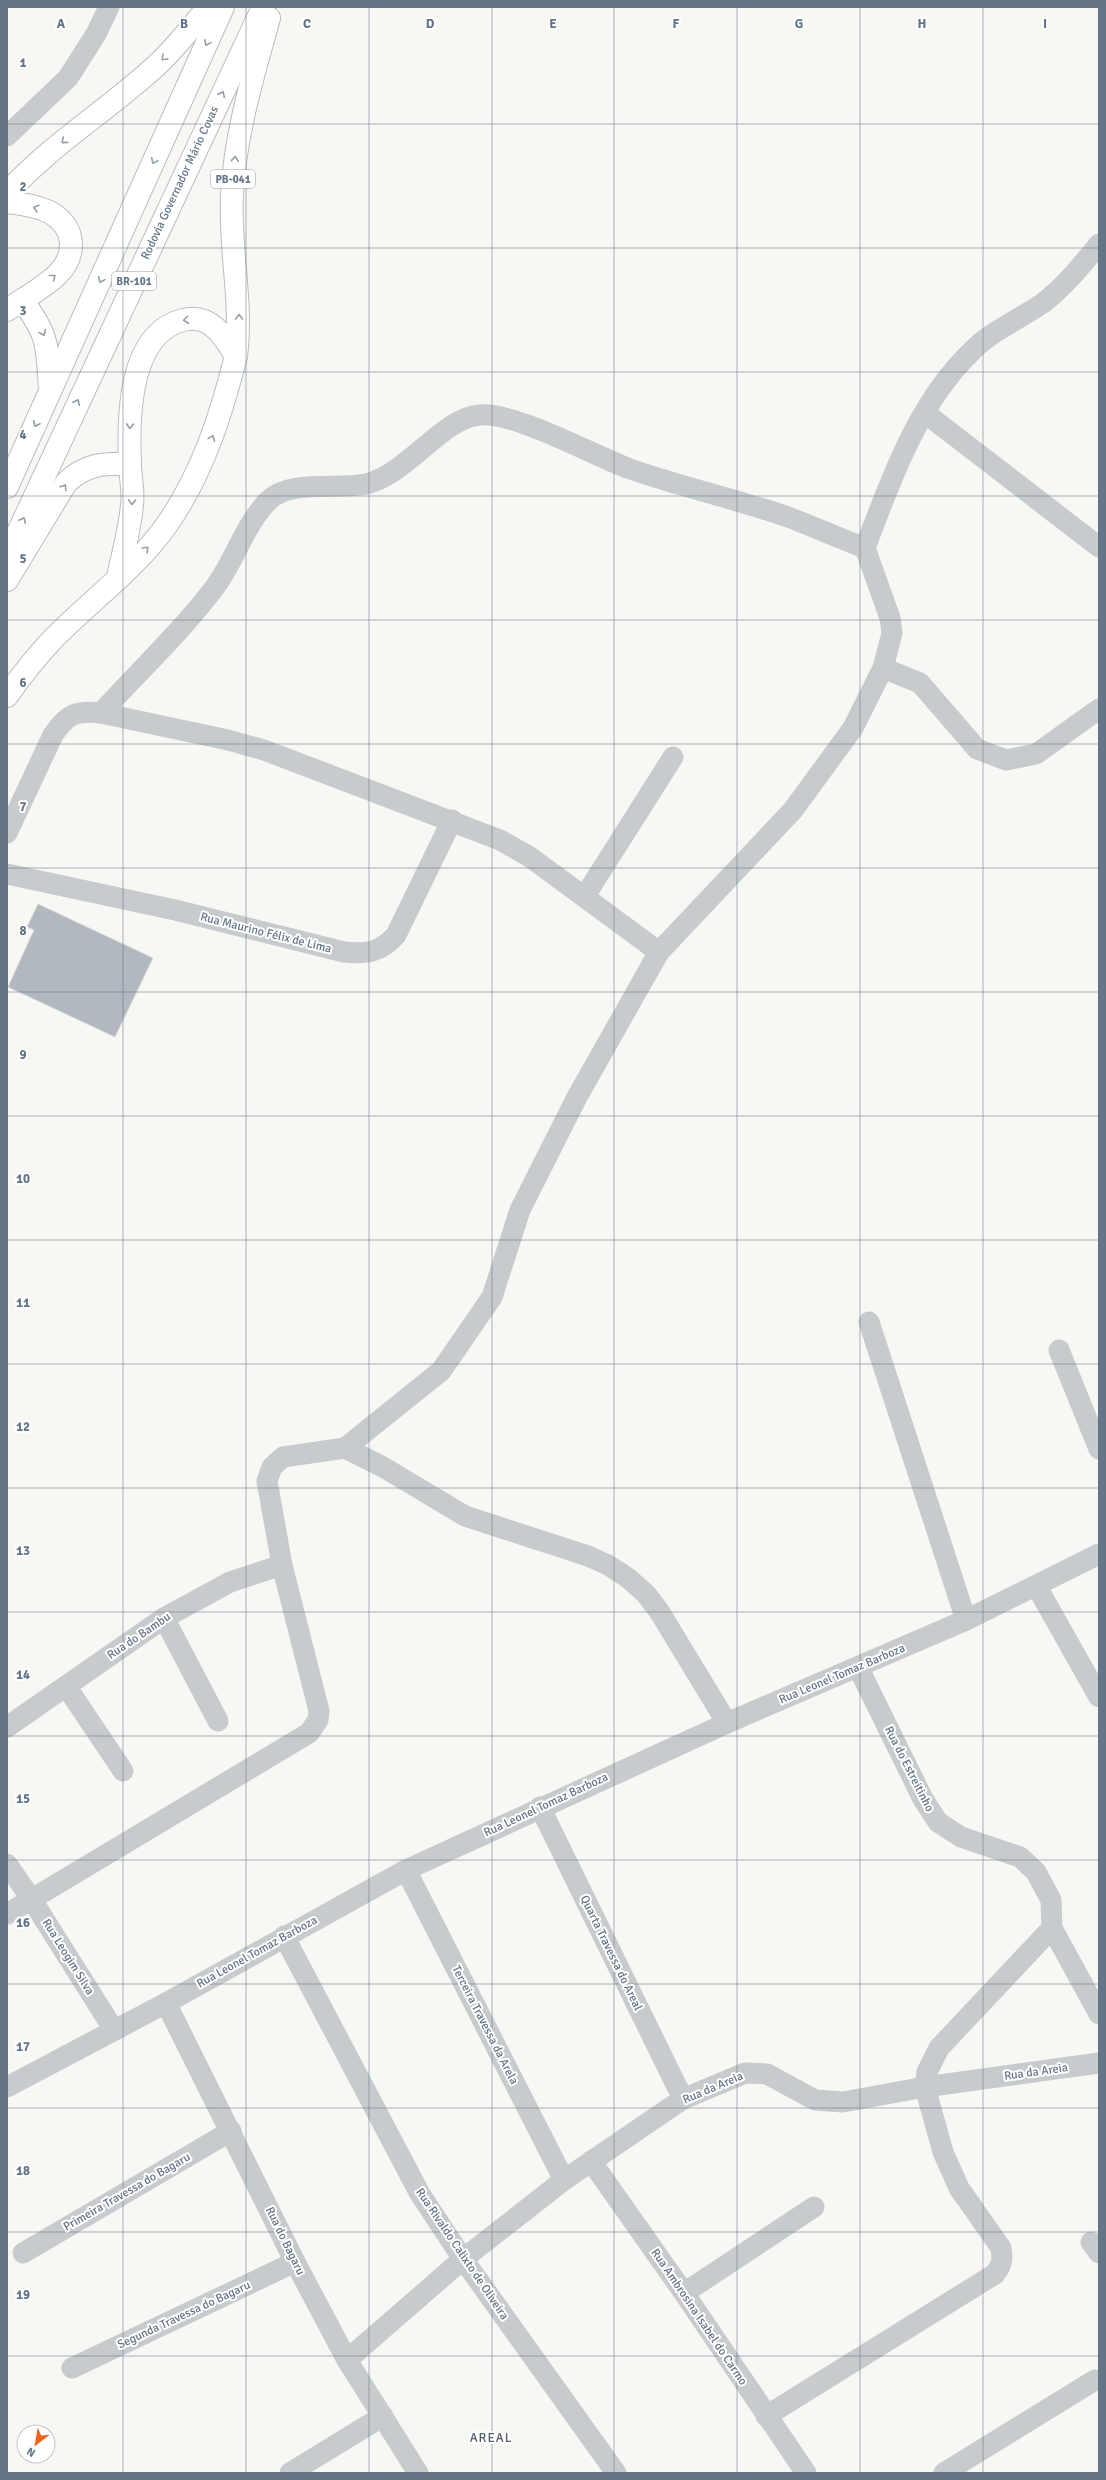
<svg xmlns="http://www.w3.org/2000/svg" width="1106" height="2480" viewBox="0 0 1106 2480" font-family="Signika,sans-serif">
  <rect width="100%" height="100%" fill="#f7f8f4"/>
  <polygon fill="#b1b8bf" stroke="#d9d9d7" points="38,904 153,958 115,1037 8,987 34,930 27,927"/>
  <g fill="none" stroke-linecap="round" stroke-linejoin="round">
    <g stroke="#b9bec3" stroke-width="24">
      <g id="secondary">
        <path d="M 7,202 C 22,204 38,206 51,213 C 76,228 77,255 57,275 C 43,288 23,299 7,310"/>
        <path d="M 7,696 C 21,676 36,657 53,639 C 90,601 137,568 168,523 C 203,472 221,415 236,356 C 224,336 210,313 183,320 C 128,334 128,418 130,463 C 130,477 134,491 132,505 C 130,529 123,553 118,577"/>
      </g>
    </g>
    <g stroke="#b9bcc0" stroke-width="24">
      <g id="trunk">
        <path d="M 7,193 C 51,144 110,109 158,64 C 176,47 192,27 208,7"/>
        <path d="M 22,300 C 49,336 47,345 50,389"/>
        <path d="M 236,356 C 243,302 229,249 232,195 C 235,134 253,76 269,18"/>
        <polyline points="7,487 223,7"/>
        <polyline points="7,556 263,7"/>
        <path d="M 7,580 L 66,483 C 85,464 104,463 130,464"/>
      </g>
    </g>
    <g stroke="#c7cbce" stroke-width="21">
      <polyline points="7,136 68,78 96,34 109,7"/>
      <polyline points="925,413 1099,547"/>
      <polyline points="883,668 920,683 977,749 1006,760 1036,754 1099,709"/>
      <path d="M 101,713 C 139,671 181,632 215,587 C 235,560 245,524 268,501 C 290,479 338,490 366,484 C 408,474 441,419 479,415 C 517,412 592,455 630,469 C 682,487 736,499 788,517 C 814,527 839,538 865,548"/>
      <path d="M 7,833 L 53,735 C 67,714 76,710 101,713 L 228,740 L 264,750 L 500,840 L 530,857 L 659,952"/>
      <path d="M 7,874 L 175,910 L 344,952 C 367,954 380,953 396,935 L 452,820"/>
      <polyline points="585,896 673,757"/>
      <polyline points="869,1322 966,1620"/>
      <polyline points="1059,1350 1099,1449"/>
      <path d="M 345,1448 L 441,1371 L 492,1297 L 520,1210 L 577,1097 L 659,952 L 793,810 L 853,728 L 883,668 L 892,633 L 890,618 L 865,548 C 891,479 918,402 973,350 C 993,330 1020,319 1043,303 C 1065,286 1082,265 1099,244"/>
      <polyline points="1037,1587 1099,1697"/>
      <polyline points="164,1618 218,1721"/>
      <polyline points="858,1667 923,1799 938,1822 961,1837 1020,1857 1036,1872 1051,1900 1052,1928 1099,2014"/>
      <polyline points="66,1686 123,1771"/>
      <polyline points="7,1727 164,1618 230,1582 282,1565"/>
      <polyline points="540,1807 683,2099"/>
      <polyline points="7,1864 32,1900 114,2030"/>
      <polyline points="406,1870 564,2180"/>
      <polyline points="7,1914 309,1733 318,1720 319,1711 282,1565 267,1481 272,1467 283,1457 345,1448 383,1467 465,1516 588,1556 608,1565 628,1578 646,1594 659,1611 727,1723"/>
      <polyline points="284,1936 420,2194 463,2259 616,2473"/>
      <polyline points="166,2003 295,2262 347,2360 418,2473"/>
      <polyline points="7,2087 166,2003 406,1870 727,1723 966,1620 1099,1554"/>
      <polyline points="591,2161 684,2293 806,2473"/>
      <polyline points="1091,2242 1099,2253"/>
      <polyline points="23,2253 231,2131"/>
      <polyline points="684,2293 814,2207"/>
      <polyline points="347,2360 463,2259 564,2180 683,2099 745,2073 767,2074 815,2100 843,2102 925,2087 1099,2063"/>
      <polyline points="72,2368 295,2262"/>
      <path d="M 766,2416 L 995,2274 C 1002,2265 1003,2259 1001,2248 L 959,2188 L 943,2152 L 925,2087 L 927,2072 L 939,2048 L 1052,1928"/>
      <polyline points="290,2473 383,2416"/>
      <polyline points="944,2473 1095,2380"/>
    </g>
    <use href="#secondary" stroke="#fff" stroke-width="22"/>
    <use href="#trunk" stroke="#fff" stroke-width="22"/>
  </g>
  <defs><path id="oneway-chevron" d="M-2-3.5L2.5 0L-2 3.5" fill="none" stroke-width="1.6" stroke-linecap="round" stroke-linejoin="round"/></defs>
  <g stroke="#929eac">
    <use href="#oneway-chevron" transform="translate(207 43) rotate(114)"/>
    <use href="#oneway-chevron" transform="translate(164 58) rotate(135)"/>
    <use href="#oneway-chevron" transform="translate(222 94) rotate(-65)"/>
    <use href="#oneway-chevron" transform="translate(64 141) rotate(140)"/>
    <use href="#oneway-chevron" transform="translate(235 159) rotate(-84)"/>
    <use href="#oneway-chevron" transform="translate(154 161) rotate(114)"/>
    <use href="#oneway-chevron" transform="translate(36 208) rotate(-163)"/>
    <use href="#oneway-chevron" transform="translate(53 277) rotate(-38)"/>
    <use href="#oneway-chevron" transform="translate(101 280) rotate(114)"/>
    <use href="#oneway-chevron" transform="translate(239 317) rotate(-90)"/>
    <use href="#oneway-chevron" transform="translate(186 320) rotate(173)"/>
    <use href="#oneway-chevron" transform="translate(43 333) rotate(67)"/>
    <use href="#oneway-chevron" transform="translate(77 402) rotate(-65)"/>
    <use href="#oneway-chevron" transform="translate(36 424) rotate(115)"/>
    <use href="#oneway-chevron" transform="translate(130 426) rotate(91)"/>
    <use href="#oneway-chevron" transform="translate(212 438) rotate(-69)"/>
    <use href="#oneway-chevron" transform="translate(64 487) rotate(-57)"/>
    <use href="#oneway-chevron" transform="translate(132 502) rotate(92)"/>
    <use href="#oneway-chevron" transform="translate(23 520) rotate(-65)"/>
    <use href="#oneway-chevron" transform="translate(146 549) rotate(-46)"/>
  </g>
  <path fill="none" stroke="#647588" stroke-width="1" stroke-opacity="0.55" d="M 123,7 L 123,2473M 246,7 L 246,2473M 369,7 L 369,2473M 492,7 L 492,2473M 614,7 L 614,2473M 737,7 L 737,2473M 860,7 L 860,2473M 983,7 L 983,2473M 7,124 L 1099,124M 7,248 L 1099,248M 7,372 L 1099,372M 7,496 L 1099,496M 7,620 L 1099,620M 7,744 L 1099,744M 7,868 L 1099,868M 7,992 L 1099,992M 7,1116 L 1099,1116M 7,1240 L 1099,1240M 7,1364 L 1099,1364M 7,1488 L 1099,1488M 7,1612 L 1099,1612M 7,1736 L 1099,1736M 7,1860 L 1099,1860M 7,1984 L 1099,1984M 7,2108 L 1099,2108M 7,2232 L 1099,2232M 7,2356 L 1099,2356"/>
  <g text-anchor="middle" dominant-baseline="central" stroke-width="4" stroke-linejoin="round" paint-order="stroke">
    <g fill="#fff" stroke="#929eac" stroke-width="1">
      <rect x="211" y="170" width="44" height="18" rx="3"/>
      <rect x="112" y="272" width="44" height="18" rx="3"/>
    </g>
    <g font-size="11" font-weight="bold" fill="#647588">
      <text x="233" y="179">PB-041</text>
      <text x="134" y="281">BR-101</text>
    </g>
    <g font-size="12" fill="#647588" stroke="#fff">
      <text transform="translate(180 183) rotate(-65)">Rodovia Governador Mário Covas</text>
      <text transform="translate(266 933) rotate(14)">Rua Maurino Félix de Lima</text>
      <text transform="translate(139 1636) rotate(-34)">Rua do Bambu</text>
      <text transform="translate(842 1674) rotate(-23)">Rua Leonel Tomaz Barboza</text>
      <text transform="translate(909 1769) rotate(63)">Rua do Estreitinho</text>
      <text transform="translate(546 1805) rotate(-25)">Rua Leonel Tomaz Barboza</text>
      <text transform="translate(257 1952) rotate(-29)">Rua Leonel Tomaz Barboza</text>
      <text transform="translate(611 1953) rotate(64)">Quarta Travessa do Areal</text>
      <text transform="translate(68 1957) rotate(58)">Rua Leogim Silva</text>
      <text transform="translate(485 2025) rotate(63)">Terceira Travessa da Arela</text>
      <text transform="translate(1036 2072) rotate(-8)">Rua da Areia</text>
      <text transform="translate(713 2088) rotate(-23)">Rua da Areia</text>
      <text transform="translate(127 2192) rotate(-30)">Primeira Travessa do Bagaru</text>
      <text transform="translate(285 2241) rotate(64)">Rua do Bagaru</text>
      <text transform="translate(462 2254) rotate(56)">Rua Rivaldo Calixto de Oliveira</text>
      <text transform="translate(184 2315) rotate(-25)">Segunda Travessa do Bagaru</text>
      <text transform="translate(699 2317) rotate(56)">Rua Ambrosina Isabel do Carmo</text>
    </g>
    <g font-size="13" letter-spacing="1" fill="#535f6c" stroke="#fff">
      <text x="491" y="2438">AREAL</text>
    </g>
  </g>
  <g font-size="13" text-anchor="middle" font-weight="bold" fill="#647588" stroke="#fff" stroke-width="4" stroke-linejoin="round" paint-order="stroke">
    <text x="61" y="28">A</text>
    <text x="184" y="28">B</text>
    <text x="307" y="28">C</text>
    <text x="430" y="28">D</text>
    <text x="553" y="28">E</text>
    <text x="676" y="28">F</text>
    <text x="799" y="28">G</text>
    <text x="922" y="28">H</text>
    <text x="1045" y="28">I</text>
    <text x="23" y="67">1</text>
    <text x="23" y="191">2</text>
    <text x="23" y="315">3</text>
    <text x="23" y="439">4</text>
    <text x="23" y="563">5</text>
    <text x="23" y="687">6</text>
    <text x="23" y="811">7</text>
    <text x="23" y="935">8</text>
    <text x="23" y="1059">9</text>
    <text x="23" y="1183">10</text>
    <text x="23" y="1307">11</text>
    <text x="23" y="1431">12</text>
    <text x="23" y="1555">13</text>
    <text x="23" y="1679">14</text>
    <text x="23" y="1803">15</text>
    <text x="23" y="1927">16</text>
    <text x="23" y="2051">17</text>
    <text x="23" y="2175">18</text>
    <text x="23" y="2299">19</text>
  </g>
  <rect width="1106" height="2480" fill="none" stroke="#647588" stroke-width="16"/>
  <g transform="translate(36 2444) rotate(211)"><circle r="19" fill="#ffffff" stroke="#c1c8cf"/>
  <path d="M0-3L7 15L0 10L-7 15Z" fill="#f0621d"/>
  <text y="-6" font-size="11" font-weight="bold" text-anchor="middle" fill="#647588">N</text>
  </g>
</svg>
